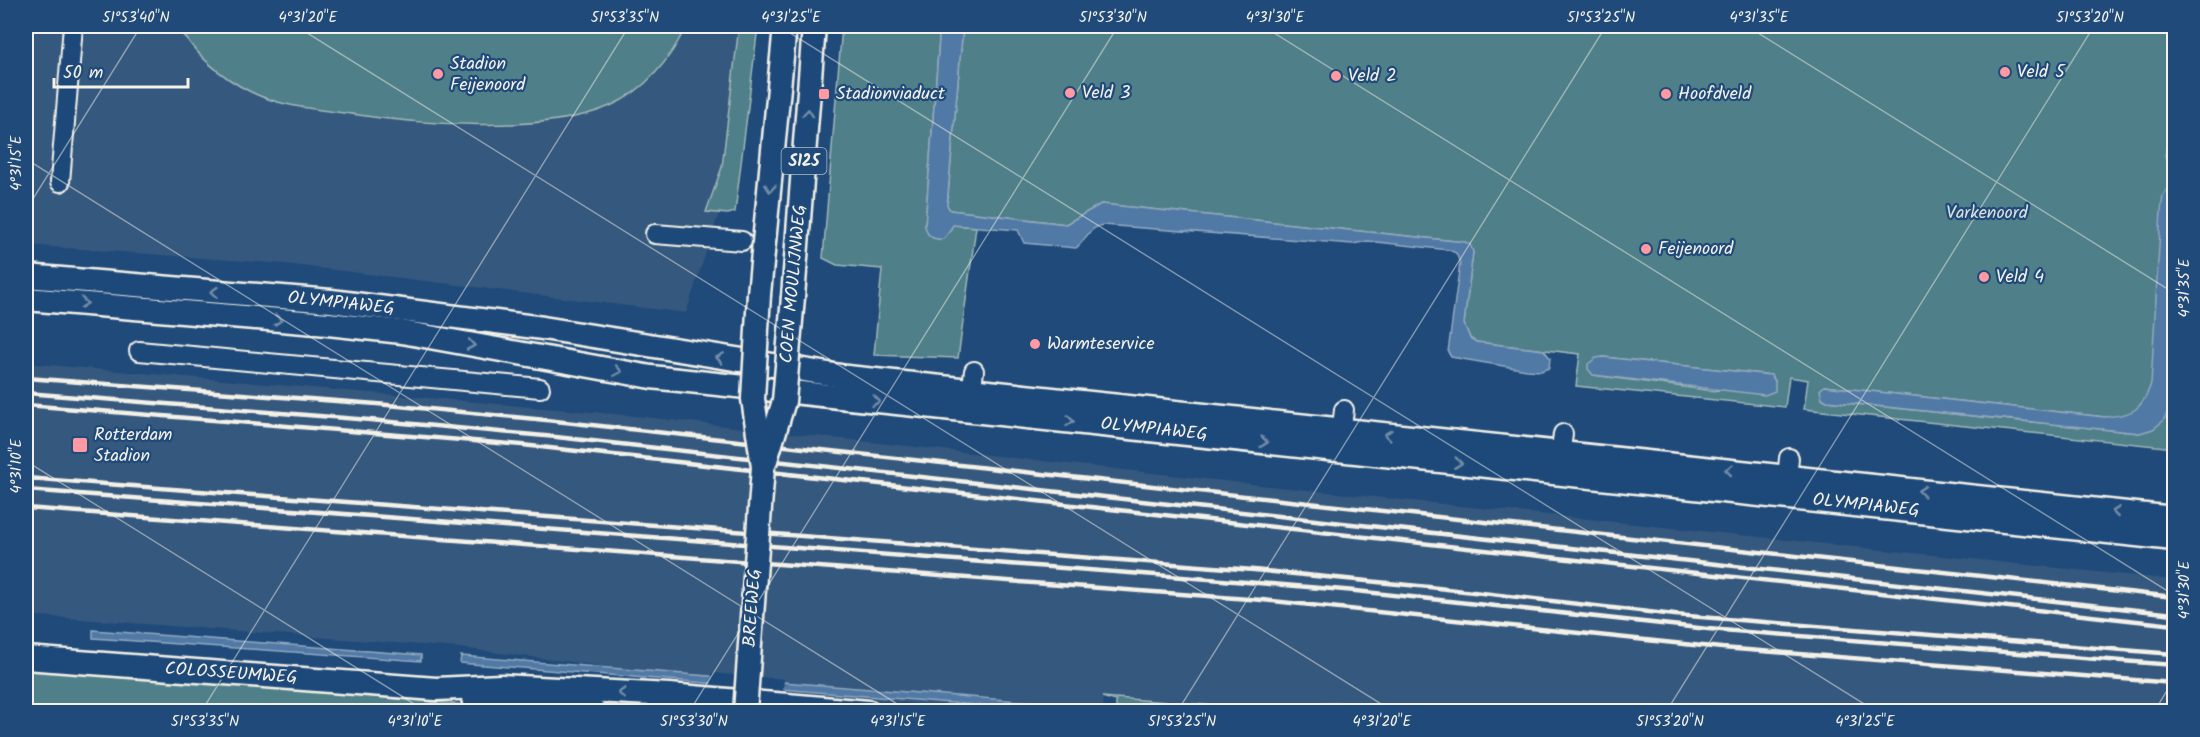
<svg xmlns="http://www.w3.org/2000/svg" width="2200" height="737" viewBox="0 0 2200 737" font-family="Kalam,sans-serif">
  <rect width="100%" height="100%" fill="#1f4a7a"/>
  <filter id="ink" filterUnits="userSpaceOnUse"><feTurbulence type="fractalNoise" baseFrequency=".0167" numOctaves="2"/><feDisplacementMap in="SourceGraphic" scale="12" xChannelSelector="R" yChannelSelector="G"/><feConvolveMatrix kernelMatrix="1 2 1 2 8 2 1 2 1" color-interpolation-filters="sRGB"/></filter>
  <g filter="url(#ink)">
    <g fill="#35587e">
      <polygon points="26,26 748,26 724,198 686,313 285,264 26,245"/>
      <polygon points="26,363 626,415 1298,489 2174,580 2174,711 1446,712 1349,703 1219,706 1103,697 1104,711 987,712 850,697 460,648 26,615"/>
    </g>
    <g fill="#4f7f89" stroke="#a2b8b8" stroke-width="1.5" fill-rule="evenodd">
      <path d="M 178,26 L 686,26 C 671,59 645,91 610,106 C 544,135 415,124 344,113 C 313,109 279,106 251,92 C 221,77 195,54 178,26 Z"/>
      <polygon points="739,26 758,26 735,212 728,214 706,212 722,167"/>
      <polygon points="842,26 940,26 925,226 950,231 952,225 976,227 958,358 874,355 882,269 837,265 823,258"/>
      <path d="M 963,26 L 2174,26 L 2174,448 L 1804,409 L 1808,380 L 1789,377 L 1785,407 L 1576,386 L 1580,354 L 1476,342 L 1470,338 L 1464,324 L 1473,252 L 1465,242 L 1101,204 L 1066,224 L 950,210 L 947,206 ZM 1603,357 L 1771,375 L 1775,381 L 1714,391 L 1593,375 L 1589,365 ZM 1824,386 L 2105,417 L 2140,433 L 1827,401 L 1822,398 Z"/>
      <polygon points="26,669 249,686 536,711 26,711"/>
      <polygon points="1102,697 1219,706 1349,703 1446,711 1122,710 1116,712 1116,701"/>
    </g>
    <g fill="#5179a5" stroke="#92a9c0" stroke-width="1.5">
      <path d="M 940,26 L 963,26 L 947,205 L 950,210 L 1066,224 L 1101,204 L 1465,242 L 1470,244 L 1473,252 L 1464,324 L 1470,338 L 1476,342 L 1544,350 L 1550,358 L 1549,368 L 1541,371 L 1527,370 L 1451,357 L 1448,352 L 1460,263 L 1456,253 L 1449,250 L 1368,241 L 1353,244 L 1103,225 C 1089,227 1086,240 1076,248 L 1024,243 L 1018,230 L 953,225 L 947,235 L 943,239 C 932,240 927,236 925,226 Z"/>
      <polygon points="2174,94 2174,166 2170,165 2165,156"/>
      <path d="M 2167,190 L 2172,191 L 2174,196 L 2174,375 L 2169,410 L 2163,421 L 2153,429 L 2140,433 L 1827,401 L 1822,398 L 1820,390 L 1824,386 L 2105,417 C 2133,415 2142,410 2151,384 L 2161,211 L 2163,195 Z"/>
      <polygon points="1603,357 1771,375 1775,381 1775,391 1765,395 1593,375 1588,369 1588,364 1596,358"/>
      <polygon points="93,630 421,655 421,661 93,638"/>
      <polygon points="461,656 1082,706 1081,711 1049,711 460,663"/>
    </g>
    <polygon fill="#1f4a7a" points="712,673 784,679 783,692 711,686"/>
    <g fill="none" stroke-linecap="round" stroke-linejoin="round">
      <g stroke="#f4f1e8" stroke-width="22">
        <g id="minor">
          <polyline points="60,182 73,26"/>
          <polyline points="655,234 742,241"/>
          <polyline points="139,351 540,388"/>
          <polyline points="970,402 974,371"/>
          <polyline points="1340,442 1344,410"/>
          <polyline points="1559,464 1563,434"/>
          <polyline points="1786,490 1789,458"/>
        </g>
      </g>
      <g stroke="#f4f1e8" stroke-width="27">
        <g id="major">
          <polyline points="26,276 331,301 543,328 847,377 2174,518"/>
          <polyline points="759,294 785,26"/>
          <polyline points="793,297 814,26"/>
          <polyline points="26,299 328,324 402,332 651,377 2174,539"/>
          <polyline points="26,658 436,689 501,686 669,695 869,712"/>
          <polyline points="473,698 595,712"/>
        </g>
      </g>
      <use href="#minor" stroke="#1f4a7a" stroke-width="18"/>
      <use href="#major" stroke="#1f4a7a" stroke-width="22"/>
      <g stroke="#f4f1e8" stroke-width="4.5">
        <polyline points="26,378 377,404 546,420 2174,597"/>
        <polyline points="26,393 370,420 556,437 2174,614"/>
        <polyline points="26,405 522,445 2174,625"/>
        <polyline points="26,478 1254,570 1429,587 1675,615 2174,654"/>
        <polyline points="26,490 1222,580 1356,591 1708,629 2174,665"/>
        <polyline points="26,508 1262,600 1722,648 2174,683"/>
      </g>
      <g stroke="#f4f1e8" stroke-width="27" stroke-linecap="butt">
        <g id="major-bridge">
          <polyline points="765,463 784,401 793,297"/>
          <polyline points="745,712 763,467 753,399 759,294"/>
        </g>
      </g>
      <use href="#major-bridge" stroke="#1f4a7a" stroke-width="22"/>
    </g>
    <defs><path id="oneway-chevron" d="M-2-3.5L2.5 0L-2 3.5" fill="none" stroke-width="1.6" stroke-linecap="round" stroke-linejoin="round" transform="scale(1.5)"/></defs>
    <g stroke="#748da6">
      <use href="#oneway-chevron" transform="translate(808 113) rotate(-85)"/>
      <use href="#oneway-chevron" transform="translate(770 188) rotate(96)"/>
      <use href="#oneway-chevron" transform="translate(214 292) rotate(-175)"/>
      <use href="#oneway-chevron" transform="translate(84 303) rotate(5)"/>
      <use href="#oneway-chevron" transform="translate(278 320) rotate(5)"/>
      <use href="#oneway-chevron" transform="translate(471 345) rotate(10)"/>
      <use href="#oneway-chevron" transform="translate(720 358) rotate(-171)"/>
      <use href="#oneway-chevron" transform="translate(618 371) rotate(10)"/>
      <use href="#oneway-chevron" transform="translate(876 401) rotate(6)"/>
      <use href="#oneway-chevron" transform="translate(1070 421) rotate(6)"/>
      <use href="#oneway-chevron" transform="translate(1388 435) rotate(-174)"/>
      <use href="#oneway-chevron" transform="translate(1264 442) rotate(6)"/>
      <use href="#oneway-chevron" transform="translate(1458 463) rotate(7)"/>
      <use href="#oneway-chevron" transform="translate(1729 470) rotate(-174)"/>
      <use href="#oneway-chevron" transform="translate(1922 491) rotate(-174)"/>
      <use href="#oneway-chevron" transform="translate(2116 512) rotate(-174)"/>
      <use href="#oneway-chevron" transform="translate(622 693) rotate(-177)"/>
    </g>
  </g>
  <path fill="none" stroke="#f4f1e8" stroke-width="1.5" stroke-opacity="0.45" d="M 296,26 L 1394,712M 779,26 L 1877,712M 1263,26 L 2174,595M 1747,26 L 2174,293M 26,159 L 910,712M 26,210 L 141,26M 26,461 L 427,712M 201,712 L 629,26M 689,712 L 1118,26M 1177,712 L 1606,26M 1666,712 L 2094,26M 2154,712 L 2174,679"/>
  <g fill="#ff9aa2" stroke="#1f4a7a" stroke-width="2">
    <circle cx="2005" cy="72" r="6"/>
    <circle cx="438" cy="74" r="6"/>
    <circle cx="1336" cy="76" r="6"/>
    <circle cx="1070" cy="93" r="6"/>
    <rect x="818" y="88" width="12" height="12" rx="3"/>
    <circle cx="1666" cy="94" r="6"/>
    <circle cx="1646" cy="249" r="6"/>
    <circle cx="1984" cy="277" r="6"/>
    <circle cx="1035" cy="344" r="6"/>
    <rect x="72" y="437" width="16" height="16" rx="3"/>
  </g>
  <g text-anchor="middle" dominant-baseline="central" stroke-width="4.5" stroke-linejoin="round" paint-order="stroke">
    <rect fill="#1f4a7a" stroke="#b4bfc7" stroke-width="1.5" x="781.5" y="148" width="45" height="26" rx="4.5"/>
    <g font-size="16" font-weight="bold" fill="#f4f1e8">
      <text x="804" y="161">S125</text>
    </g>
    <g font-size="18" fill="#f4f1e8" stroke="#1f4a7a" text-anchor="start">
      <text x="450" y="64">Stadion<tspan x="450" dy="21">Feijenoord</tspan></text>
      <text x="2017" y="72">Veld 5</text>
      <text x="1348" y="76">Veld 2</text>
      <text x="1082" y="93">Veld 3</text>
      <text x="836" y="94">Stadionviaduct</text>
      <text x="1678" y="94">Hoofdveld</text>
      <text x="1658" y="249">Feijenoord</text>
      <text x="1996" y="277">Veld 4</text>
      <text x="1047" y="344">Warmteservice</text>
      <text x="94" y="435">Rotterdam<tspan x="94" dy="21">Stadion</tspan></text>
    </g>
    <g font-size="18" fill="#dbe0da" stroke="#1f4a7a">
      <text x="1987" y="213">Varkenoord</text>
    </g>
    <g font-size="18" fill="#f4f1e8" stroke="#1f4a7a">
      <text transform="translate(794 284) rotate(-85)">COEN MOULIJNWEG</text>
      <text transform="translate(341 304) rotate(6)">OLYMPIAWEG</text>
      <text transform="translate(1154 430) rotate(6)">OLYMPIAWEG</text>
      <text transform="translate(1866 506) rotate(6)">OLYMPIAWEG</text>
      <text transform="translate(753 608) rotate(-86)">BREEWEG</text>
      <text transform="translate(231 674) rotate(4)">COLOSSEUMWEG</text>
    </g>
  </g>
  <rect width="2200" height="737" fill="none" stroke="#1f4a7a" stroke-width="66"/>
  <path d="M54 78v9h134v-9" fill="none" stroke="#f4f1e8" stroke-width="3"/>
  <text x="63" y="78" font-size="18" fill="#f4f1e8" stroke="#1f4a7a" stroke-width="4.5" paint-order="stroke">50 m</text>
  <rect x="33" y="33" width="2134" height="671" fill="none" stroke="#f4f1e8" stroke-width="2"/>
  <g font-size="15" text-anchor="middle" fill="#f4f1e8">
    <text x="136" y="22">51°53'40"N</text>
    <text x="308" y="22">4°31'20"E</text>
    <text x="625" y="22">51°53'35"N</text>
    <text x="791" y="22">4°31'25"E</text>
    <text x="1113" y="22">51°53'30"N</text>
    <text x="1275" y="22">4°31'30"E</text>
    <text x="1601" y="22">51°53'25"N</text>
    <text x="1759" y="22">4°31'35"E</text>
    <text x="2090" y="22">51°53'20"N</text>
    <text transform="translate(16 163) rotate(-90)" y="5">4°31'15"E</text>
    <text transform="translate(2184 288) rotate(-90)" y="5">4°31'35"E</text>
    <text transform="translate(16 466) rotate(-90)" y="5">4°31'10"E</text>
    <text transform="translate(2184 590) rotate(-90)" y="5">4°31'30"E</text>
    <text x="205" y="726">51°53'35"N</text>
    <text x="415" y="726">4°31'10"E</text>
    <text x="694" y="726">51°53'30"N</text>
    <text x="898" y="726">4°31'15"E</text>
    <text x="1182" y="726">51°53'25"N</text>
    <text x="1382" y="726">4°31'20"E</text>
    <text x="1670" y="726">51°53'20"N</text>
    <text x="1865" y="726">4°31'25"E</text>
  </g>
</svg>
